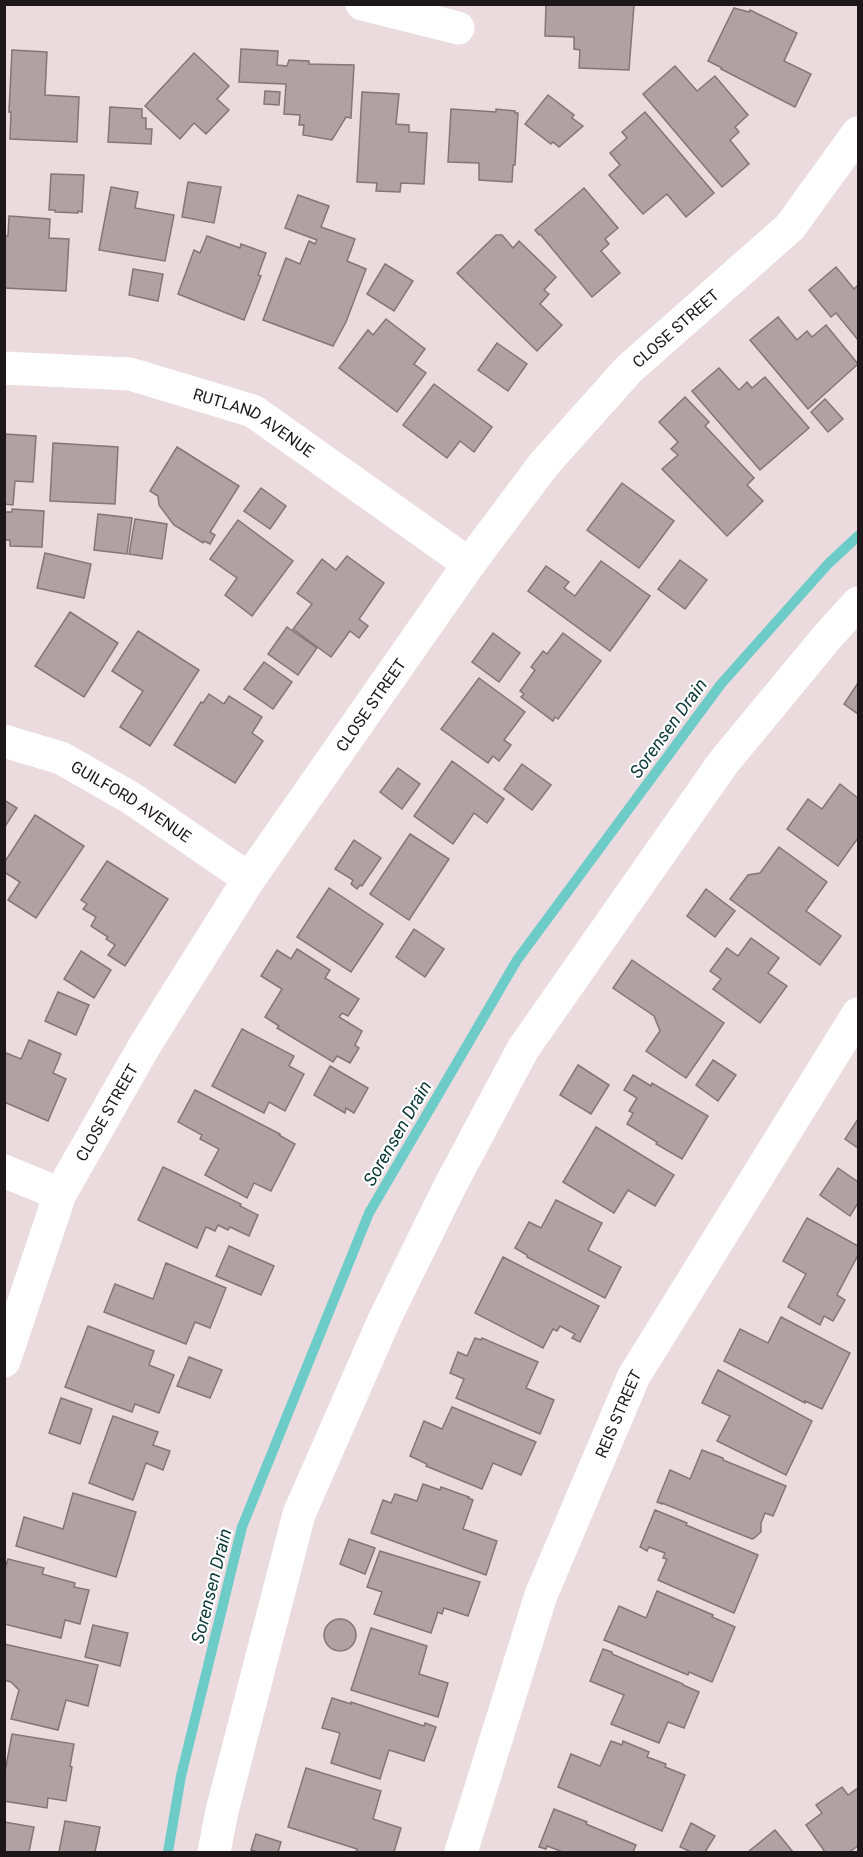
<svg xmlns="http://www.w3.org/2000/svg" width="863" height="1857" viewBox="0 0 863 1857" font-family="Roboto,sans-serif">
  <rect width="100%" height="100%" fill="#ebdbdf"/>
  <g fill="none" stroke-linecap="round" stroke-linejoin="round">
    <polyline stroke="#6dccc8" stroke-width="10" points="168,1852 181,1776 242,1527 369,1213 517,960 721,684 828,564 858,536"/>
  </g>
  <g fill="#b0a1a5" stroke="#837579" stroke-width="1.5">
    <polygon points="546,4 634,5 629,70 579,68 580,50 574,49 574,37 545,36"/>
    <polygon points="734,8 749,12 750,10 797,33 784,61 811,74 795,107 721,69 722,68 708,61"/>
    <polygon points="241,49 278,51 277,65 287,66 289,60 309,61 309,64 354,65 351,118 346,117 332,140 303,135 304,125 299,125 300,115 284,114 286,84 239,82"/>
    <polygon points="12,50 47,52 45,95 79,97 77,142 10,139 11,112 9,112"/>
    <polygon points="194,53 229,86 217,99 229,110 206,134 194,123 180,139 145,106"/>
    <polygon points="675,66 697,91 715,76 748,115 735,127 739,132 730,140 749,164 722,187 643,94"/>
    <polygon points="265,91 280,92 279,105 264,104"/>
    <polygon points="362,92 399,94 396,124 409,125 409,132 427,133 424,184 401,183 400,192 376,191 377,183 357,182"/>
    <polygon points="548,95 574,115 572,118 583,126 559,147 553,142 551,144 525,124"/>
    <polygon points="110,107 142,109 142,118 146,118 146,129 152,129 151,144 108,142"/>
    <polygon points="451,109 496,112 496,109 515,111 515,113 518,113 515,165 513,165 512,182 479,180 479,163 448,162"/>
    <polygon points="645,112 714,193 686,217 667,194 643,214 609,175 620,165 610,153 627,138 622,132"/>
    <polygon points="51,174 84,175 82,212 78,211 78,213 55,212 55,210 49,210"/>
    <polygon points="188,182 221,187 214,223 182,217"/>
    <polygon points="111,187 138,192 135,208 174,215 165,261 99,250"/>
    <polygon points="584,188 618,228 605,239 609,244 601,251 620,273 592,297 540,234 539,235 535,230"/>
    <polygon points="298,195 329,206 321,227 355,239 347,261 366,269 346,322 333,346 263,320 286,258 300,264 309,241 315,244 317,240 285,228"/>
    <polygon points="9,216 50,219 49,238 69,239 66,291 4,288 4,236 8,236"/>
    <polygon points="496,235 502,235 513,248 519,241 556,277 544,290 549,294 540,304 562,325 537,351 457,273"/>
    <polygon points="207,236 240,248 241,244 266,253 258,275 261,276 244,320 178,294 194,250 200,253"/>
    <polygon points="385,264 413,281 394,311 367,294"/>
    <polygon points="836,267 854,289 858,285 858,340 836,313 831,317 809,290"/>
    <polygon points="133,269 163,274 158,301 129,295"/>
    <polygon points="778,317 797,340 807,331 812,337 826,325 858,364 808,409 750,340"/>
    <polygon points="386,319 425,349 414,364 426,373 397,412 339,368 368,330 373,335"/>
    <polygon points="497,343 527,364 508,391 478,370"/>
    <polygon points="719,368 739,390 747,382 752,388 765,377 809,428 760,470 692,391"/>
    <polygon points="434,384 492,427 474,452 460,441 447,458 403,425"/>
    <polygon points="685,397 709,422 705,426 754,478 747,485 763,501 727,536 662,469 678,455 671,449 678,442 659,422"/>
    <polygon points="825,399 843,419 828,432 811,412"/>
    <polygon points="4,434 36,436 33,482 15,481 13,505 4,504"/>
    <polygon points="53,443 118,447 115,504 50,501"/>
    <polygon points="177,447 239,486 210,532 215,535 210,544 204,541 203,543 174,525 159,505 158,496 150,491"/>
    <polygon points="622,483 674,521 639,568 587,530"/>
    <polygon points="261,488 286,506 270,529 244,511"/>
    <polygon points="12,509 44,511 42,547 10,546 10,540 4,540 4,512 12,512"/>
    <polygon points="98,514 132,518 127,554 94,550"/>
    <polygon points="135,519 167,524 162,559 129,554"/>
    <polygon points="238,520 293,561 252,616 225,595 237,578 210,559"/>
    <polygon points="45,553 91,564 84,598 37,588"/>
    <polygon points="347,556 384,583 359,619 368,626 359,638 350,631 331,657 293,629 312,604 297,593 322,559 336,570"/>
    <polygon points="680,560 707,580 685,609 658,589"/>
    <polygon points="601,561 650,596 610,651 528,591 546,566 569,582 564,588 575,596"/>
    <polygon points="70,612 118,643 84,697 35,666"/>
    <polygon points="287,627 317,648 298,675 268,654"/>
    <polygon points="138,631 199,670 150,746 120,727 143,691 112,671"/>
    <polygon points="493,633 520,653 499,682 472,662"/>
    <polygon points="563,633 601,661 558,719 555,717 553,721 521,697 524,694 520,691 535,670 531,667 543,651 547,654"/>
    <polygon points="264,662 292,682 273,709 244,689"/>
    <polygon points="479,678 525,712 504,740 511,745 499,761 493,756 488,763 441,729"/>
    <polygon points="858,683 858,714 844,704"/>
    <polygon points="209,694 224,704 229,696 262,717 252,733 263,741 235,783 174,745 201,702 203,703"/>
    <polygon points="452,761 504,799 487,823 474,813 453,844 414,816"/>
    <polygon points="522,764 551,785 532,810 504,789"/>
    <polygon points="398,768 420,784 402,809 380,792"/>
    <polygon points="840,784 858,798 858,838 838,866 787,829 808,799 822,809"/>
    <polygon points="4,800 17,808 4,828"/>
    <polygon points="35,815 84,846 36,918 8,900 20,882 4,872 4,863"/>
    <polygon points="410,834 449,859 409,920 370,894"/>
    <polygon points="354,840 381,858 362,886 360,885 357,889 351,884 353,880 335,869"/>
    <polygon points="779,847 827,882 806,911 841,936 820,965 730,899 748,875 760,873"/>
    <polygon points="107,861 168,899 125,966 108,955 115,945 106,939 108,937 91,926 96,917 83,909 87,904 81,900"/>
    <polygon points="329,888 383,924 351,972 297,937"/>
    <polygon points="706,889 735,911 715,937 687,916"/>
    <polygon points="414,929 444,949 425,977 396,957"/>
    <polygon points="751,938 779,958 768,973 787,986 760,1023 713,989 721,979 710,971 727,948 738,956"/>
    <polygon points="297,949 330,970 325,978 359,999 348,1016 342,1013 339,1017 362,1031 355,1045 359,1048 350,1063 337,1056 333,1062 277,1028 279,1026 265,1017 282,989 261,976 277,950 291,959"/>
    <polygon points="81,951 111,970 94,998 64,979"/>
    <polygon points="632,960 724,1023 686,1078 646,1051 660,1031 654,1016 613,988"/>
    <polygon points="58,992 89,1005 76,1035 45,1021"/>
    <polygon points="242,1029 294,1056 289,1066 304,1074 285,1111 269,1102 264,1113 212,1086"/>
    <polygon points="29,1040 61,1054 53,1073 66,1079 48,1121 4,1102 4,1052 21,1059"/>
    <polygon points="713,1060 736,1075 718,1101 696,1085"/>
    <polygon points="578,1065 609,1085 591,1114 560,1095"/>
    <polygon points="330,1066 368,1088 354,1113 346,1108 345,1113 314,1095"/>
    <polygon points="633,1075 651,1086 652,1083 708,1116 682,1159 656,1144 657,1142 627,1124 633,1113 629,1111 637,1098 624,1090"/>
    <polygon points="195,1090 280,1134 279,1135 295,1144 271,1191 254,1183 247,1198 205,1175 219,1149 200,1139 202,1135 178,1122"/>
    <polygon points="858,1119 858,1148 845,1139"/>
    <polygon points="596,1127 674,1175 655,1206 628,1190 614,1213 563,1182"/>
    <polygon points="163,1167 241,1204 240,1206 258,1215 249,1236 230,1227 228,1230 218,1225 215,1231 206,1227 197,1248 138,1220"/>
    <polygon points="838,1168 858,1182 858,1203 850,1216 820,1195"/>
    <polygon points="556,1200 602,1223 588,1250 621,1267 605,1298 527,1257 527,1255 515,1248 529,1222 541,1228"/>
    <polygon points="807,1218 858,1246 858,1255 837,1295 845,1300 833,1321 824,1316 820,1325 788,1307 806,1274 783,1261"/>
    <polygon points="229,1246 274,1266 261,1295 216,1276"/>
    <polygon points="503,1257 599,1306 580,1342 572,1338 575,1334 560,1326 557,1331 553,1329 543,1348 475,1313"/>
    <polygon points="166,1263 226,1288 210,1328 195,1322 186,1344 104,1312 115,1284 153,1299"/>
    <polygon points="781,1317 850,1353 822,1409 805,1401 805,1403 724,1361 740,1329 768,1343"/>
    <polygon points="88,1326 154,1351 149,1365 174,1375 159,1413 135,1404 132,1412 65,1387"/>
    <polygon points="475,1338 481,1340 482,1338 538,1362 526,1388 554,1400 540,1434 456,1398 464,1379 450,1373 458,1352 467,1356"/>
    <polygon points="189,1357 222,1370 210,1398 177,1386"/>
    <polygon points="718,1370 812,1421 786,1475 717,1441 730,1416 702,1403"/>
    <polygon points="61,1398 92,1409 80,1444 49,1433"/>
    <polygon points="452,1407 536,1442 521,1475 493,1463 482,1489 426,1466 427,1464 410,1456 424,1421 442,1429"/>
    <polygon points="113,1416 158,1432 153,1445 170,1451 163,1470 146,1463 133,1500 89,1483"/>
    <polygon points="702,1450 723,1458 723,1460 786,1486 773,1516 765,1513 761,1523 761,1532 754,1538 752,1539 662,1503 662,1504 657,1502 670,1470 690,1479"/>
    <polygon points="423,1484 440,1490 441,1487 469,1497 468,1498 473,1500 463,1529 497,1541 486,1575 371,1533 383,1500 391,1503 395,1494 417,1501"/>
    <polygon points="73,1493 136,1512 116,1577 16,1546 24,1517 63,1529"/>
    <polygon points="655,1510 687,1523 686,1525 758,1555 734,1613 658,1580 667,1559 663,1558 665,1553 649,1547 647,1551 640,1547"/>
    <polygon points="349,1539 375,1548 365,1574 340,1564"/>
    <polygon points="380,1551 480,1582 468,1616 444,1608 442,1614 438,1612 431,1633 374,1614 382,1592 367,1587"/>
    <polygon points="8,1559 44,1568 42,1574 75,1583 74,1587 89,1590 80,1624 65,1620 61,1638 4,1624 4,1572"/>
    <polygon points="657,1591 713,1615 712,1617 735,1627 712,1682 689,1672 688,1675 604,1640 619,1606 646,1618"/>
    <circle cx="340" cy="1635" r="16"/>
    <polygon points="93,1625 128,1633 120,1666 85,1657"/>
    <polygon points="371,1628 427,1646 419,1674 448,1683 438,1717 351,1690"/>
    <polygon points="4,1644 98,1665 88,1706 66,1700 58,1730 11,1719 19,1690 11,1682 4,1680"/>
    <polygon points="603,1649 612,1652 612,1654 683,1684 683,1685 699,1692 684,1728 668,1722 659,1743 611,1724 624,1695 590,1681"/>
    <polygon points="332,1698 351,1704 351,1702 424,1726 425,1723 436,1727 424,1761 389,1750 380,1779 331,1763 340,1733 322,1728"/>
    <polygon points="12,1734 74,1744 70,1766 72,1767 66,1801 48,1798 47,1808 4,1801 4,1777"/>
    <polygon points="611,1741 622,1745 623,1741 649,1752 647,1757 666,1764 665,1767 685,1775 662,1831 558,1787 571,1754 600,1766"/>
    <polygon points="306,1768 381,1791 373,1819 401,1828 394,1852 356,1852 357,1849 288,1827"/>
    <polygon points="842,1787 848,1795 858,1788 858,1846 849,1852 825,1852 806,1825 822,1813 816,1805"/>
    <polygon points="554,1809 587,1822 586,1824 636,1845 633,1852 563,1852 547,1846 546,1849 539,1847"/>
    <polygon points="65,1821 100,1827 95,1852 59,1852"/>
    <polygon points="4,1822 34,1827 29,1852 4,1852"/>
    <polygon points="691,1823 715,1836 705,1852 691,1852 680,1847"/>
    <polygon points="775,1830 793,1852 748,1852"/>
    <polygon points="256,1834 281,1842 278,1852 258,1852 251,1850"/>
  </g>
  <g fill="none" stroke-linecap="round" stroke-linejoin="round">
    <g stroke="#fff" stroke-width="33">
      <polyline points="362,4 458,28"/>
      <path id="s1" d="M 4,368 L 130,374 L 253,411 L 469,564"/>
      <path id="s2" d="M 4,741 L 61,758 L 131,798 L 249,879"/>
      <polyline points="4,1171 60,1194"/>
      <path id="s3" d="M 4,1361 L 60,1194 L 145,1045 L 249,879 L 469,564 L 544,464 L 629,369 L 790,227 L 858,133"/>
      <polyline points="214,1852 222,1811 299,1514 385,1318 450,1186 523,1049 723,763 828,636 858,603"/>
      <path id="s4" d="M 461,1852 L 541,1595 L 634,1376 L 858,1014"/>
    </g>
  </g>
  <g text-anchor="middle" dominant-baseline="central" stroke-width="4.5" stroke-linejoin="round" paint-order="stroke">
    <g font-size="16" fill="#1d1719" stroke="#fff">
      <text stroke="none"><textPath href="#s3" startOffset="1242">CLOSE STREET</textPath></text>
      <text stroke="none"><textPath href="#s1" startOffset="260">RUTLAND AVENUE</textPath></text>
      <text stroke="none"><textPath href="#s3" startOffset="756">CLOSE STREET</textPath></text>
      <text stroke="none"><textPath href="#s2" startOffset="142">GUILFORD AVENUE</textPath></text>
      <text stroke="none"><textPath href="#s3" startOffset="270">CLOSE STREET</textPath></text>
      <text stroke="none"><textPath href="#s4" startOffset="466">REIS STREET</textPath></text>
    </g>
    <g font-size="18" font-style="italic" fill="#083736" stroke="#fff">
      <text transform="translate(668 728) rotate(-54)">Sorensen Drain</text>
      <text transform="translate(397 1133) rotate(-60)">Sorensen Drain</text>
      <text transform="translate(211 1586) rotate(-76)">Sorensen Drain</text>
    </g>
  </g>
  <rect width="863" height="1857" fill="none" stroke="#1d1719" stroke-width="12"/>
</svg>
